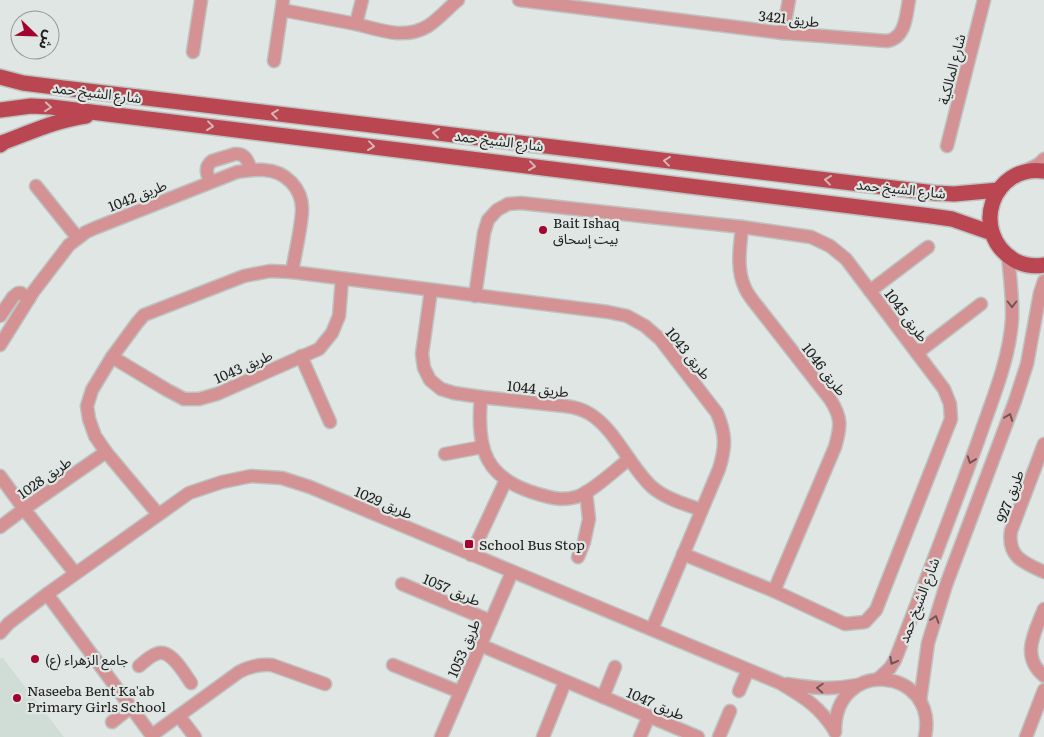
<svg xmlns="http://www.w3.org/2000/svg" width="1044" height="737" viewBox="0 0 1044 737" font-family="Literata,'Noto Sans Arabic',serif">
  <rect width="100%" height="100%" fill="#e0e6e3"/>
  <polygon fill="#cfddd6" points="2,657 64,737 0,737 0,659"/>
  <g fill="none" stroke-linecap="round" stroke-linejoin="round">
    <g stroke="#bdc3c0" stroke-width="15">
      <g id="minor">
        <path d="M 519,0 L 783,33 L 887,41 C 906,38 906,15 909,0"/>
        <polyline points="282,10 356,24 362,0"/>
        <path d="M 356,24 C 380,30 405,40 428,26 C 439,19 448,8 458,0"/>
        <polyline points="783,33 789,0"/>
        <polyline points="193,52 201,0"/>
        <polyline points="274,61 283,0"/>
        <polyline points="947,146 984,0"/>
        <polyline points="1025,171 1039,164 1044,159"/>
        <path d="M 210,182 C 207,174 204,167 212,161 L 235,154 C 246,153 248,162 251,170"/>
        <polyline points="36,186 77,237"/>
        <path d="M 742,227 C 740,248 736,269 745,288 C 747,293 751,298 754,302 L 830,399 C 842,418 841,426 835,447 L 774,591"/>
        <path d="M 431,290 L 422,354 L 424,368 L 430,380 L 441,389 L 454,393 L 481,397 L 565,406 C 574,407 582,409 590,414 C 615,429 630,467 652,487 C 666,499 685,504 701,510"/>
        <polyline points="870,291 928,247"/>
        <polyline points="475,296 484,233 488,220 497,210 508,204 521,203 742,227 811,237 830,246 846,259 944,389 950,404 951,419 876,610 865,622 845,624 774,591 683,554"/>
        <polyline points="0,316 13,297 18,293 21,293 29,299"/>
        <path d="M 0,345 L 33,292 L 69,245 L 86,232 L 95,228 L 237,172 C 246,171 254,169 264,170 C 285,171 303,188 302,211 C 301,230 295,253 292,272"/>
        <polyline points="917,353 981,304"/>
        <polyline points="301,356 330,422"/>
        <polyline points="112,357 167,390 184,399 199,399 217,394 319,349 332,333 339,316 342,279"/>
        <path d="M 481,397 C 476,449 485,479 538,494 C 552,498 562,501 576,497 C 591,493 616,469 629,459"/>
        <path d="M 1044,444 L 1011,531 C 1007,557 1024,563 1044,572"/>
        <polyline points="445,454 482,447"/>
        <polyline points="0,476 24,509 75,573"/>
        <path d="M 158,514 L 106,452 L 95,436 L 89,419 L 87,406 L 92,390 L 112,357 L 137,323 L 144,315 L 244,276 L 270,271 L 292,272 L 608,312 L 627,316 L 645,326 L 660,339 L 717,413 C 726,434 726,447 719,469 L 652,629"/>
        <polyline points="0,527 24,509 106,452"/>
        <polyline points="471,555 506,480"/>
        <polyline points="578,557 584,542 589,519 586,492"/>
        <polyline points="402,584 491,621"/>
        <polyline points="47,594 153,737"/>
        <path d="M 1044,609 C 1035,632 1020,656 1044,676"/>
        <path d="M 0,633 L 9,623 L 47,594 L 189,493 L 222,482 L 251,476 L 282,478 L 310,487 L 780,683 C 805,698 819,706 835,731"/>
        <polyline points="480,645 698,737"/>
        <polyline points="393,665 460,692"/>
        <path d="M 139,666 C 144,662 150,656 156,654 C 170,647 184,673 191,683"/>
        <path d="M 878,679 L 890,668 L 895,660 L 904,637 C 929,572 954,507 978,441 C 991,402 1009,362 1012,320 C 1013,298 1010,277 1008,256"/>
        <path d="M 787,684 C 812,688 832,690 857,685"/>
        <polyline points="739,691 748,670"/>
        <polyline points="603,697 615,667"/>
        <polyline points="920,701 928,643 946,585 1015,401 1027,364 1040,293 1044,281"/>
        <polyline points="179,716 195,737"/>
        <polyline points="112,722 131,707"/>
        <path d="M 835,732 C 834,656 939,667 925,737"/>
        <path d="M 152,735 L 239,672 C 250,666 260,664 272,665 L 325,684"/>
        <polyline points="441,737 512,572"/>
        <polyline points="543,737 565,682"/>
        <polyline points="640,737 649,716"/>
        <polyline points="719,737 730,711"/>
        <polyline points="1026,737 1044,690"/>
      </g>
    </g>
    <g stroke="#bdc3c0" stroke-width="18">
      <g id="major">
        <polyline points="0,77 23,83 55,87 935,193 954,194 999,190"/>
        <polyline points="0,110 31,106 51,107 931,216 952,219 992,233"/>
        <path d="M 0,145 L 4,142 C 31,132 57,120 86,116"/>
        <path d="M 1044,171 C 992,164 969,232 1014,260 C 1023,265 1034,267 1044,265"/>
      </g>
    </g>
    <use href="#minor" stroke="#d49294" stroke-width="12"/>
    <use href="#major" stroke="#ba4651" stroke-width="15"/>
  </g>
  <defs><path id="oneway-chevron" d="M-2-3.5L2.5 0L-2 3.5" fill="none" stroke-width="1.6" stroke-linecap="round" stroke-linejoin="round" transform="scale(1.25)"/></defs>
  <g stroke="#d5b6b7">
    <use href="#oneway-chevron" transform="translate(48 107) rotate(5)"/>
    <use href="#oneway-chevron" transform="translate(275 114) rotate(-173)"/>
    <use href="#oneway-chevron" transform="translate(210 126) rotate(7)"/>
    <use href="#oneway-chevron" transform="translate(436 133) rotate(-173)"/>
    <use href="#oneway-chevron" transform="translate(371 146) rotate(7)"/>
    <use href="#oneway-chevron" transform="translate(667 161) rotate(-173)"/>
    <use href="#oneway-chevron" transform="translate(532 166) rotate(7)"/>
    <use href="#oneway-chevron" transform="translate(828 180) rotate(-173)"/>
  </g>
  <g stroke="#715455">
    <use href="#oneway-chevron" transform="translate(1012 304) rotate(90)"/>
    <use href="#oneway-chevron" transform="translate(1009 417) rotate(-69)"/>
    <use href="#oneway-chevron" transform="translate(971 460) rotate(110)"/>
    <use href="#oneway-chevron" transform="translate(935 619) rotate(-72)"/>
    <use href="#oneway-chevron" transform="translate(893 661) rotate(118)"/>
    <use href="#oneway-chevron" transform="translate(820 688) rotate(-177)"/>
  </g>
  <g fill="#a3042e" stroke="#e0e6e3" stroke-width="2">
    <circle cx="543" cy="230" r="5"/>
    <rect x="464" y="539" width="10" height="10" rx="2.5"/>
    <circle cx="35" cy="659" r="5"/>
    <circle cx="17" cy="698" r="5"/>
  </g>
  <g text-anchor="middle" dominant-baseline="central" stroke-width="4.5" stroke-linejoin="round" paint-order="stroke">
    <g font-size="14" fill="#202221" stroke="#e0e6e3">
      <text transform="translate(789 18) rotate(6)">طريق 3421</text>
      <text transform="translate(951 69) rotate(-76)">شارع المالكية</text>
      <text transform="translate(97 92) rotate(7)">شارع الشيخ حمد</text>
      <text transform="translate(499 140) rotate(7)">شارع الشيخ حمد</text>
      <text transform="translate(901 188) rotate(6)">شارع الشيخ حمد</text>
      <text transform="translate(137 195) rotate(-22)">طريق 1042</text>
      <text transform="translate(907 315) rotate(53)">طريق 1045</text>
      <text transform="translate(689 353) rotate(51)">طريق 1043</text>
      <text transform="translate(243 366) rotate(-24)">طريق 1043</text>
      <text transform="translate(825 369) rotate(52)">طريق 1046</text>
      <text transform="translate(538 388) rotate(6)">طريق 1044</text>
      <text transform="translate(44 477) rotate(-35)">طريق 1028</text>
      <text transform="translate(1009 496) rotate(-70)">طريق 927</text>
      <text transform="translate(384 502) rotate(23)">طريق 1029</text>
      <text transform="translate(452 589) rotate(23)">طريق 1057</text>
      <text transform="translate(918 600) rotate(-69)">شارع الشيخ حمد</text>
      <text transform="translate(463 648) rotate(-67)">طريق 1053</text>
      <text transform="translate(656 703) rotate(23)">طريق 1047</text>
    </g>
    <g font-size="14" fill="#202221" stroke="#e0e6e3" text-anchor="start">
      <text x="553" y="222">Bait Ishaq<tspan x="553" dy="16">بيت إسحاق</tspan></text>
      <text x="479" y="544">School Bus Stop</text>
      <text x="45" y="659">جامع الزهراء (ع)</text>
      <text x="27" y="690">Naseeba Bent Ka'ab<tspan x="27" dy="16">Primary Girls School</tspan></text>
    </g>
  </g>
  <g transform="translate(35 35) rotate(113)"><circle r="24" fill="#e0e6e3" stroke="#939895"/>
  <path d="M0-4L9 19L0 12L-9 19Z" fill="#a3042e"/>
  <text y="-8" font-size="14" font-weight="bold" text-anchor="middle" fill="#202221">ش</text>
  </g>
</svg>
